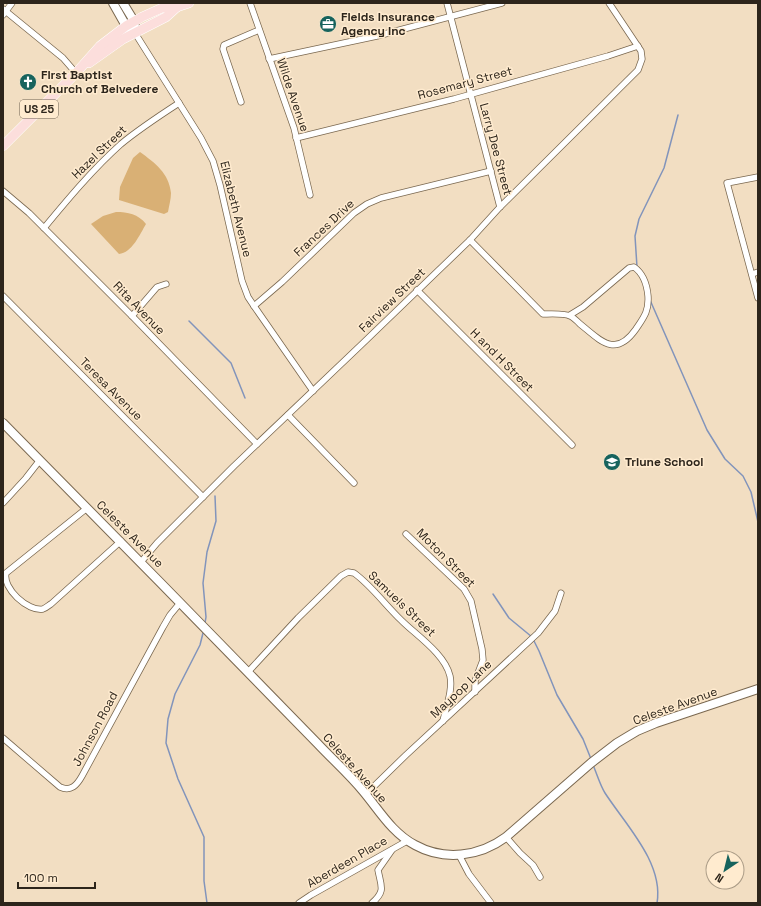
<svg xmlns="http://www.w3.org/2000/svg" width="761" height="906" viewBox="0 0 761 906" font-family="'Space Grotesk',sans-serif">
  <rect width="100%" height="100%" fill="#f2dec2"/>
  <g fill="#d9b075">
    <path d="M 140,152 C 155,163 169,173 171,193 C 171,199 169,206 168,212 L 164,214 L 119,200 L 120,187 L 133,158 Z"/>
    <path d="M 116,212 C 128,212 138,214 146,224 C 140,234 132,253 119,254 L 91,224 L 103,216 Z"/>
  </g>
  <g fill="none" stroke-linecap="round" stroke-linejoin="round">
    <g stroke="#8294bb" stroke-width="1.5">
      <polyline points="637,267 635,236 639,219 664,168 678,115"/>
      <polyline points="650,300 707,430 725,459 743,476 751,492 758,522"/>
      <polyline points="189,321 231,363 245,398"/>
      <polyline points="493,594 509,618 532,637"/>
      <polyline points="205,623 206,617 203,583 207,552 216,521 215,496"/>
      <polyline points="203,633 200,645 175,694 168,719 166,743 178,779 204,837 204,881 207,903"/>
      <polyline points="534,641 539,651 557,695 583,739 591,759"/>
      <path d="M 593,765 C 597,774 600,785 605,793 C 625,824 664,863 657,903"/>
    </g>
    <g stroke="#7a6850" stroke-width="7">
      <g id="street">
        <polyline points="250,3 294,128 310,195"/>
        <polyline points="447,3 500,207"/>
        <polyline points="3,9 63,58 76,73"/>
        <polyline points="3,15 12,3"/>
        <polyline points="135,33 201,138 213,161 220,185 242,281 248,297 254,306 313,391"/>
        <polyline points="269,59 377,36 502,3"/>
        <polyline points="241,102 223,49 224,45 259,30"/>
        <polyline points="296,138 454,99 608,56 638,46"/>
        <polyline points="758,177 727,183 758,298"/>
        <polyline points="3,191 29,213 132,316 257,444"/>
        <path d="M 44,228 C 68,199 93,169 121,144 C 139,129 159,116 179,103"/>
        <path d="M 470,240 L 543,314 C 549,314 565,313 570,316 C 573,317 577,321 580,324 C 600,340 615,359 636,329 C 644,317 649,311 648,296 C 647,285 644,274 634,267 L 629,268 L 583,307 L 570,315"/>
        <polyline points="752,274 758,272"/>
        <polyline points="417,290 572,445"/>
        <polyline points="3,296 203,497"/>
        <polyline points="254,306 282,282 354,213 367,204 381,198 491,171"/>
        <polyline points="132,316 157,287 166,284"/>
        <polyline points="288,415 354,483"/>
        <polyline points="3,503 26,478 40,460"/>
        <path d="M 87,508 L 6,573 C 2,588 28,612 43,609 C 46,608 49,605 51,604 L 121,541"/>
        <polyline points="406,534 464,589 471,601 482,649 483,660 475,681 475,692"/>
        <polyline points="141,562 157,543 234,466 361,345 470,240 500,207 638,70 642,59 641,51 609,3"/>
        <path d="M 248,672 L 298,618 L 341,576 L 348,572 L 354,573 C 372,586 385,605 402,621 C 416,635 445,654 450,676 C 453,690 446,707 443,721"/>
        <path d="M 3,738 L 60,787 C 71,792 77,785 82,776 L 163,627 L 170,615 L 180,603"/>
        <polyline points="366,794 406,755 538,633 555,611 561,593"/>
        <polyline points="506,837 520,853 533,865 540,877"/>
        <polyline points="459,855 469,874 491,903"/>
        <polyline points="299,903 311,895 407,841"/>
        <path d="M 372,903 C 386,891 381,886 378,870 L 392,850"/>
      </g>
    </g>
    <g stroke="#7a6850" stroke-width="10">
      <g id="secondary">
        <polyline points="113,3 126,26 135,33"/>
        <polyline points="123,3 134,21 135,28"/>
        <path d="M 3,423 C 108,529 213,636 317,743 C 332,759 349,774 363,791 C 379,810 392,833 415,845 C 444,861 479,857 506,837 L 591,763 L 617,743 L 637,731 L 656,723 L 758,689"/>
      </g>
    </g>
    <g stroke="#fff" stroke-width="10">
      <g id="primary">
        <polyline points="89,63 123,39 166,17 177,7"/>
        <polyline points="3,146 76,73 100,46 126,26 142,17 162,8 177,7 189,3"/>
      </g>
    </g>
    <use href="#street" stroke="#fff" stroke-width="5.5"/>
    <use href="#secondary" stroke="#fff" stroke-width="8"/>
    <use href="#primary" stroke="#fcdedc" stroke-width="9"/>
  </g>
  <defs>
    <g id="office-disc" transform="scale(0.9)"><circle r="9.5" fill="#17635d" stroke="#ffebcf"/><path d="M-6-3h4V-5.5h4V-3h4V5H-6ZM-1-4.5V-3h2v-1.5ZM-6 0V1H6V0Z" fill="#fff"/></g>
    <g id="church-disc" transform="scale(0.9)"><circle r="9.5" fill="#17635d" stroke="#ffebcf"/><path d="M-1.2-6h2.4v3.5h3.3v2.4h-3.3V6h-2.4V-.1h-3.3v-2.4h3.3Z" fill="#fff"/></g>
    <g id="school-disc" transform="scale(0.9)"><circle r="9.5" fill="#17635d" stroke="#ffebcf"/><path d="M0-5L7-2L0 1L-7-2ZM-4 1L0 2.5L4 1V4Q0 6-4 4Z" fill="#fff"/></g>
  </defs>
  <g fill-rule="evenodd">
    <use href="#office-disc" x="328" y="24"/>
    <use href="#church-disc" x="28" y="82"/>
    <use href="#school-disc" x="612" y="462"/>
  </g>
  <g text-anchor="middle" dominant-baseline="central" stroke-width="3" stroke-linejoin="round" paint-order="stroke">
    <rect fill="#ffebcf" stroke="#6c6051" stroke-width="1" x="20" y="100" width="38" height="18" rx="3"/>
    <g font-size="11" font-weight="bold" fill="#2d251b">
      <text x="39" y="109">US 25</text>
    </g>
    <g font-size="12" font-weight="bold" fill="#2d251b" stroke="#ffebcf" text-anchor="start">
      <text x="341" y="17">Fields Insurance<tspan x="341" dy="14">Agency Inc</tspan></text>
      <text x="41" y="75">First Baptist<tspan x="41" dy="14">Church of Belvedere</tspan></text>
      <text x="625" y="462">Triune School</text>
    </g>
    <g font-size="12" fill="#2d251b" stroke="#ffebcf">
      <text transform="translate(465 83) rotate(-15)">Rosemary Street</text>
      <text transform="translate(293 95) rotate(71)">Wilde Avenue</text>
      <text transform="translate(496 149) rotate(75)">Larry Dee Street</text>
      <text transform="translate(99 152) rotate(-44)">Hazel Street</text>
      <text transform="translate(236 209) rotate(76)">Elizabeth Avenue</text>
      <text transform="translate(324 228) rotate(-43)">Frances Drive</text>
      <text transform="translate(392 300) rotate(-44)">Fairview Street</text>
      <text transform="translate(139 308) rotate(46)">Rita Avenue</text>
      <text transform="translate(502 360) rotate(45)">H and H Street</text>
      <text transform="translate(111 389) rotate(45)">Teresa Avenue</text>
      <text transform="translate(130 534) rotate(45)">Celeste Avenue</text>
      <text transform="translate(446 558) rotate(45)">Moton Street</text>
      <text transform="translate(402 604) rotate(44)">Samuels Street</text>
      <text transform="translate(461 689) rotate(-43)">Maypop Lane</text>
      <text transform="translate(675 706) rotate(-20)">Celeste Avenue</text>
      <text transform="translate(95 729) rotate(-62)">Johnson Road</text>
      <text transform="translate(355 768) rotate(48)">Celeste Avenue</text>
      <text transform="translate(347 862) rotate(-30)">Aberdeen Place</text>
    </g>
  </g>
  <rect width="761" height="906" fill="none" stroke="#2d251b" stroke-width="8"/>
  <g transform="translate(725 870) rotate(215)"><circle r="19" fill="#ffebcf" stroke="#ab9c87"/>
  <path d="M0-3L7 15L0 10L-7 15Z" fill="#17635d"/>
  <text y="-6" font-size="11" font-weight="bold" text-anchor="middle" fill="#2d251b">N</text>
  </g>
  <path d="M18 882v6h77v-6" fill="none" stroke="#2d251b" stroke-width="2"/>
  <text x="24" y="882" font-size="12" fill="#2d251b" stroke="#ffebcf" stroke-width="3" paint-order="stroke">100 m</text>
</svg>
